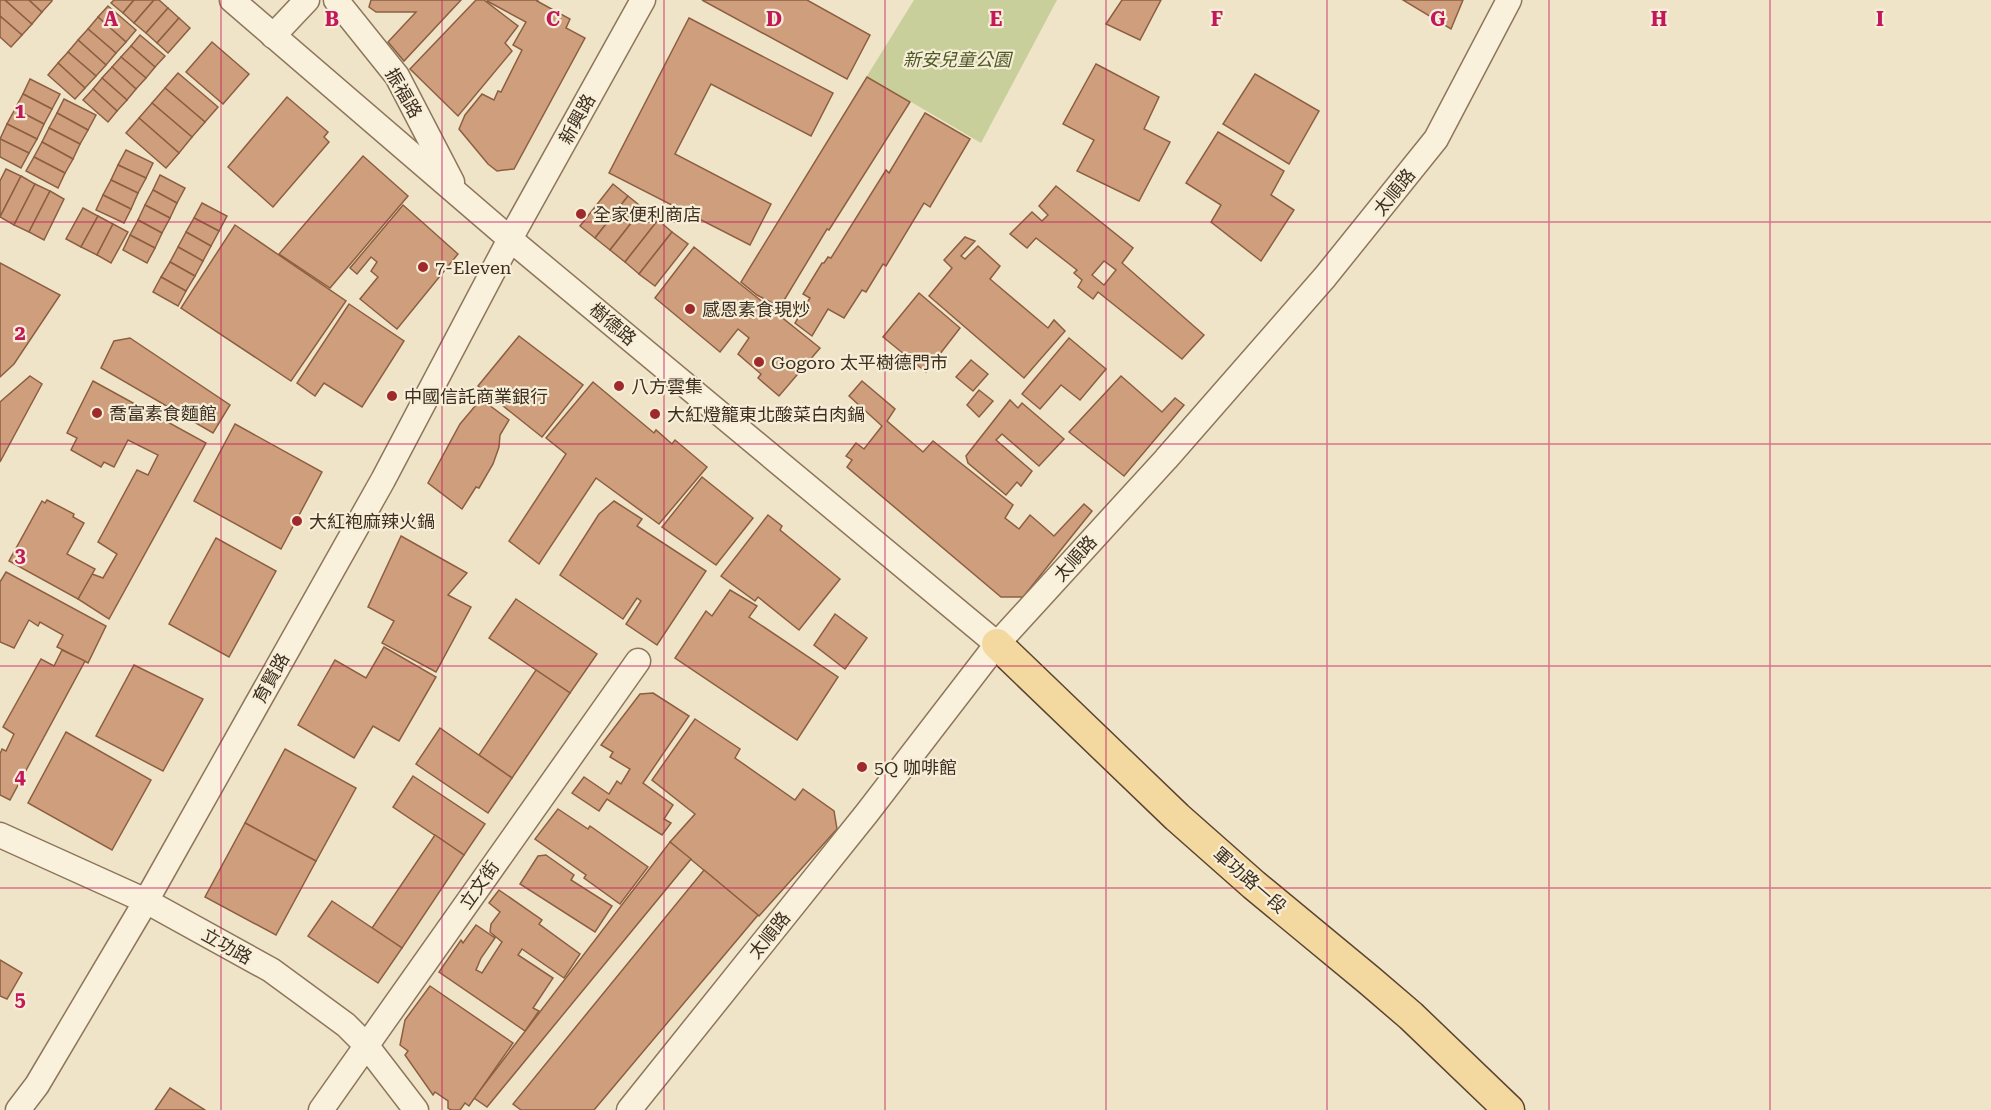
<svg xmlns="http://www.w3.org/2000/svg" width="1991" height="1110" viewBox="0 0 1991 1110" font-family="'Roboto Serif','Noto Sans TC',serif">
  <rect width="100%" height="100%" fill="#f0e4c8"/>
  <polygon fill="#c9cf9b" points="914,0 1057,0 981,143 867,76"/>
  <g fill="#cf9f7d" stroke="#8d5f41" stroke-width="1.5" fill-rule="evenodd">
    <polygon points="0,0 5,0 32,24 22,35 0,16"/>
    <polygon points="5,0 29,0 42,12 32,24"/>
    <polygon points="29,0 52,0 52,1 42,12"/>
    <polygon points="114,0 134,0 123,13 111,3"/>
    <polygon points="134,0 154,0 134,23 123,13"/>
    <polygon points="154,0 159,0 168,8 146,33 134,23"/>
    <polygon points="371,0 461,0 404,61 388,42 416,12 376,12 369,7"/>
    <polygon points="476,0 484,0 518,26 505,43 512,51 458,116 410,69"/>
    <polygon points="488,0 538,0 537,1 570,19 566,28 585,38 514,169 504,170 497,171 488,164 459,129 465,115 482,94 494,100 498,91 501,92 522,50 513,45 526,22 487,1"/>
    <polygon points="702,0 807,0 870,35 847,79"/>
    <polygon points="1122,0 1161,0 1140,40 1106,24"/>
    <polygon points="1403,0 1463,0 1451,29"/>
    <polygon points="108,6 136,30 126,42 98,17"/>
    <polygon points="168,8 179,18 157,43 146,33"/>
    <polygon points="0,16 22,35 11,47 0,37"/>
    <polygon points="98,17 126,42 116,53 88,29"/>
    <polygon points="179,18 190,28 168,53 157,43"/>
    <polygon points="689,18 833,93 811,136 711,84 675,154 771,204 750,245 609,173"/>
    <polygon points="88,29 116,53 106,65 78,40"/>
    <polygon points="140,35 165,56 155,67 131,46"/>
    <polygon points="78,40 106,65 96,76 68,52"/>
    <polygon points="212,42 249,74 223,104 186,72"/>
    <polygon points="131,46 155,67 146,78 121,57"/>
    <polygon points="68,52 96,76 85,88 58,63"/>
    <polygon points="121,57 146,78 136,89 112,67"/>
    <polygon points="58,63 85,88 75,99 48,75"/>
    <polygon points="1096,64 1159,97 1144,129 1170,142 1139,201 1077,171 1094,140 1063,124"/>
    <polygon points="112,67 136,89 127,100 102,78"/>
    <polygon points="178,73 218,107 205,122 165,88"/>
    <polygon points="1255,74 1319,111 1289,164 1223,124"/>
    <polygon points="867,77 910,102 829,230 827,229 780,307 757,295 741,282"/>
    <polygon points="102,78 127,100 117,111 93,89"/>
    <polygon points="30,79 60,94 52,109 23,94"/>
    <polygon points="165,88 205,122 192,137 152,103"/>
    <polygon points="93,89 117,111 108,122 83,100"/>
    <polygon points="23,94 52,109 44,124 15,109"/>
    <polygon points="287,97 328,132 324,137 329,142 273,207 228,167"/>
    <polygon points="64,99 96,115 88,130 57,113"/>
    <polygon points="152,103 192,137 179,153 139,118"/>
    <polygon points="15,109 44,124 37,139 7,124"/>
    <polygon points="57,113 88,130 80,144 49,128"/>
    <polygon points="925,113 970,139 930,207 924,203 886,266 883,264 866,292 862,290 844,318 828,309 812,336 795,323 810,298 803,294 822,263 824,263 828,257 831,258 886,170 889,173"/>
    <polygon points="139,118 179,153 166,168 126,133"/>
    <polygon points="7,124 37,139 29,153 0,139"/>
    <polygon points="49,128 80,144 73,159 42,142"/>
    <polygon points="1218,132 1284,171 1271,195 1294,210 1261,261 1211,222 1221,205 1186,183"/>
    <polygon points="0,139 29,153 21,168 0,157"/>
    <polygon points="42,142 73,159 65,173 34,157"/>
    <polygon points="126,150 153,163 146,178 118,165"/>
    <polygon points="363,156 408,196 330,288 279,254"/>
    <polygon points="34,157 65,173 58,188 26,171"/>
    <polygon points="118,165 146,178 138,193 111,180"/>
    <polygon points="6,169 21,176 0,217 0,181"/>
    <polygon points="160,175 185,188 177,203 153,190"/>
    <polygon points="21,176 35,184 14,225 0,217"/>
    <polygon points="111,180 138,193 131,209 103,195"/>
    <polygon points="35,184 50,191 29,232 14,225"/>
    <polygon points="613,184 628,196 595,238 580,226"/>
    <path d="M 1056,186 L 1133,248 L 1122,263 L 1204,335 L 1182,359 L 1098,292 L 1093,299 L 1078,287 L 1082,280 L 1074,273 L 1077,270 L 1036,238 L 1027,248 L 1010,234 L 1032,212 L 1042,221 L 1048,215 L 1039,206 ZM 1104,261 L 1116,270 L 1104,285 L 1092,275 Z"/>
    <polygon points="153,190 177,203 170,218 145,205"/>
    <polygon points="50,191 64,199 44,240 29,232"/>
    <polygon points="103,195 131,209 124,223 96,210"/>
    <polygon points="628,196 643,208 610,250 595,238"/>
    <polygon points="202,203 227,216 219,231 194,218"/>
    <polygon points="145,205 170,218 162,233 138,220"/>
    <polygon points="403,205 458,254 397,329 360,299 378,277 371,271 377,262 371,257 357,274 350,268"/>
    <polygon points="83,208 98,216 81,247 66,239"/>
    <polygon points="643,208 658,220 625,262 610,250"/>
    <polygon points="98,216 113,224 97,255 81,247"/>
    <polygon points="194,218 219,231 211,246 186,232"/>
    <polygon points="138,220 162,233 155,248 130,235"/>
    <polygon points="658,220 672,232 639,274 625,262"/>
    <polygon points="113,224 128,232 111,263 97,255"/>
    <polygon points="235,225 346,301 291,381 181,308"/>
    <polygon points="186,232 211,246 203,261 178,247"/>
    <polygon points="672,232 688,244 655,286 639,274"/>
    <polygon points="130,235 155,248 147,263 123,250"/>
    <polygon points="965,237 975,241 961,256 965,259 978,246 1000,266 990,279 1048,328 1054,320 1065,331 1024,378 929,296 952,268 944,260"/>
    <polygon points="178,247 203,261 195,276 170,262"/>
    <polygon points="694,247 820,348 779,396 758,378 761,374 738,354 749,338 738,329 720,352 655,298"/>
    <polygon points="170,262 195,276 186,291 161,277"/>
    <polygon points="0,263 60,295 14,364 0,377"/>
    <polygon points="161,277 186,291 178,306 153,292"/>
    <polygon points="919,293 960,328 926,372 883,337"/>
    <polygon points="349,304 404,341 362,407 324,383 315,396 297,383"/>
    <polygon points="519,336 583,385 542,437 478,386"/>
    <polygon points="130,338 230,405 213,433 101,368 114,341"/>
    <polygon points="1069,338 1106,369 1080,400 1061,385 1040,409 1022,394"/>
    <polygon points="971,360 988,374 973,391 956,377"/>
    <polygon points="30,376 42,384 0,462 0,402"/>
    <polygon points="1121,376 1162,412 1175,398 1184,405 1124,476 1069,432"/>
    <polygon points="93,381 206,443 109,619 78,599 92,574 103,578 117,554 98,542 137,470 148,475 158,455 128,440 114,467 104,462 101,467 71,450 77,438 67,433"/>
    <polygon points="862,381 895,409 887,421 923,452 933,441 1013,505 1005,518 1019,529 1030,515 1054,536 1084,504 1092,511 1023,597 1001,597 847,467 852,460 846,456 856,443 864,449 882,426 849,396"/>
    <polygon points="593,382 654,433 656,430 672,444 675,440 707,467 659,524 596,478 539,564 509,541 566,454 546,438"/>
    <polygon points="979,390 993,401 979,417 967,405"/>
    <polygon points="481,399 509,420 500,435 499,447 493,464 479,488 476,487 462,509 428,483 460,424"/>
    <polygon points="1010,400 1018,408 1022,403 1064,439 1039,466 1002,434 996,440 1032,471 1021,486 1017,482 1006,495 968,463 966,456"/>
    <polygon points="235,424 322,472 281,549 194,501"/>
    <polygon points="702,477 753,518 716,565 662,527"/>
    <polygon points="47,500 74,514 73,517 84,523 67,554 95,569 78,599 9,561 42,501 45,503"/>
    <polygon points="614,501 642,519 637,526 706,571 657,645 626,624 641,601 637,598 623,619 560,575 599,514"/>
    <polygon points="768,515 782,526 780,530 840,579 799,630 758,597 755,601 721,576"/>
    <polygon points="401,536 467,573 448,595 471,607 436,672 382,643 394,621 368,607"/>
    <polygon points="216,538 276,571 229,657 169,624"/>
    <polygon points="6,572 106,626 88,663 57,647 63,635 40,622 38,626 29,620 14,648 0,642 0,582"/>
    <polygon points="730,590 757,606 749,617 838,677 797,740 675,658 706,611 712,616"/>
    <polygon points="516,599 597,654 570,693 489,638"/>
    <polygon points="835,614 867,638 845,669 814,645"/>
    <polygon points="384,647 436,677 399,741 373,726 354,758 298,725 335,660 366,678"/>
    <polygon points="62,650 85,661 10,800 0,795 0,754 2,749 6,751 14,734 3,727 41,659 54,666"/>
    <polygon points="134,665 203,699 163,771 96,736"/>
    <polygon points="536,670 570,693 512,778 479,755"/>
    <polygon points="653,693 689,716 643,783 673,805 664,819 671,823 662,835 607,799 599,811 572,793 584,777 609,794 617,781 621,784 630,769 610,757 613,752 601,745 640,694"/>
    <polygon points="695,719 740,749 735,758 795,800 803,789 834,811 837,829 759,916 670,842 695,814 652,780"/>
    <polygon points="440,728 512,778 488,813 416,764"/>
    <polygon points="66,732 151,780 112,850 28,803"/>
    <polygon points="285,749 356,788 316,861 245,823"/>
    <polygon points="413,776 485,824 464,855 393,807"/>
    <polygon points="558,809 588,829 590,826 648,867 620,904 584,878 586,875 535,839"/>
    <polygon points="245,823 316,861 276,935 205,897"/>
    <polygon points="435,835 464,855 402,948 372,928"/>
    <polygon points="670,842 691,859 487,1107 474,1098"/>
    <polygon points="546,855 574,875 571,880 612,906 595,932 520,884 538,856"/>
    <polygon points="704,870 758,915 594,1110 521,1110 513,1104"/>
    <polygon points="499,890 542,920 539,924 580,954 564,978 522,949 518,955 553,978 533,1008 539,1011 525,1031 439,972 461,940 463,943 476,925 495,938 481,958 476,970 482,973 502,942 490,932 491,924 500,912 489,903"/>
    <polygon points="332,901 402,948 378,983 308,936"/>
    <polygon points="0,960 22,973 7,999 0,996"/>
    <polygon points="430,986 513,1043 469,1106 465,1103 460,1110 451,1110 448,1108 448,1101 435,1092 433,1095 405,1055 408,1051 400,1045 405,1020"/>
    <polygon points="170,1088 205,1110 155,1110"/>
  </g>
  <g fill="none" stroke-linecap="round" stroke-linejoin="round">
    <g stroke="#8d765c" stroke-width="27">
      <g id="minor">
        <polyline points="232,0 510,239 997,644"/>
        <polyline points="336,0 397,76 452,182"/>
        <polyline points="273,36 307,0"/>
        <polyline points="0,835 146,901 271,970 346,1025 366,1045 416,1110"/>
        <polyline points="18,1110 37,1085 146,901 383,480 510,239 643,0"/>
        <polyline points="321,1110 638,661"/>
        <polyline points="629,1110 867,813 997,644 1166,459 1325,277 1436,139 1509,0"/>
      </g>
    </g>
    <g stroke="#5b4430" stroke-width="33">
      <polyline id="major" points="997,644 1177,817 1254,885 1369,980 1411,1016 1509,1110"/>
    </g>
    <use href="#minor" stroke="#faf1dc" stroke-width="24"/>
    <use href="#major" stroke="#f3d9a0" stroke-width="30"/>
  </g>
  <path fill="none" stroke="#c2185b" stroke-width="1.5" stroke-opacity="0.55" d="M 221,0 L 221,1110M 442,0 L 442,1110M 664,0 L 664,1110M 885,0 L 885,1110M 1106,0 L 1106,1110M 1327,0 L 1327,1110M 1549,0 L 1549,1110M 1770,0 L 1770,1110M 0,222 L 1991,222M 0,444 L 1991,444M 0,666 L 1991,666M 0,888 L 1991,888"/>
  <g fill="#9e2a2b" stroke="#f7eed8" stroke-width="2">
    <circle cx="581" cy="214" r="6"/>
    <circle cx="423" cy="267" r="6"/>
    <circle cx="690" cy="309" r="6"/>
    <circle cx="759" cy="362" r="6"/>
    <circle cx="619" cy="386" r="6"/>
    <circle cx="392" cy="396" r="6"/>
    <circle cx="97" cy="413" r="6"/>
    <circle cx="655" cy="414" r="6"/>
    <circle cx="297" cy="521" r="6"/>
    <circle cx="862" cy="767" r="6"/>
  </g>
  <g text-anchor="middle" dominant-baseline="central" stroke-width="4.5" stroke-linejoin="round" paint-order="stroke">
    <g font-size="18" font-style="italic" fill="#4d5a26" stroke="#f7eed8">
      <text x="957" y="59">新安兒童公園</text>
    </g>
    <g font-size="18" fill="#3d2e20" stroke="#f7eed8">
      <text transform="translate(404 93) rotate(60)">振福路</text>
      <text transform="translate(577 119) rotate(-61)">新興路</text>
      <text transform="translate(1394 192) rotate(-51)">太順路</text>
      <text transform="translate(613 324) rotate(40)">樹德路</text>
      <text transform="translate(1075 558) rotate(-48)">太順路</text>
      <text transform="translate(271 678) rotate(-61)">育賢路</text>
      <text transform="translate(1250 880) rotate(41)">軍功路一段</text>
      <text transform="translate(479 885) rotate(-55)">立文街</text>
      <text transform="translate(769 935) rotate(-51)">太順路</text>
      <text transform="translate(227 946) rotate(29)">立功路</text>
    </g>
    <g font-size="18" fill="#3d2e20" stroke="#f7eed8" text-anchor="start">
      <text x="593" y="214">全家便利商店</text>
      <text x="435" y="267">7-Eleven</text>
      <text x="702" y="309">感恩素食現炒</text>
      <text x="771" y="362">Gogoro 太平樹德門市</text>
      <text x="631" y="386">八方雲集</text>
      <text x="404" y="396">中國信託商業銀行</text>
      <text x="109" y="413">喬富素食麵館</text>
      <text x="667" y="414">大紅燈籠東北酸菜白肉鍋</text>
      <text x="309" y="521">大紅袍麻辣火鍋</text>
      <text x="874" y="767">5Q 咖啡館</text>
    </g>
  </g>
  <g font-size="20" text-anchor="middle" font-weight="bold" fill="#c2185b" stroke="#f7eed8" stroke-width="4.5" stroke-linejoin="round" paint-order="stroke">
    <text x="111" y="26">A</text>
    <text x="332" y="26">B</text>
    <text x="553" y="26">C</text>
    <text x="774" y="26">D</text>
    <text x="996" y="26">E</text>
    <text x="1217" y="26">F</text>
    <text x="1438" y="26">G</text>
    <text x="1659" y="26">H</text>
    <text x="1880" y="26">I</text>
    <text x="20" y="118">1</text>
    <text x="20" y="340">2</text>
    <text x="20" y="562">3</text>
    <text x="20" y="784">4</text>
    <text x="20" y="1006">5</text>
  </g>
</svg>
